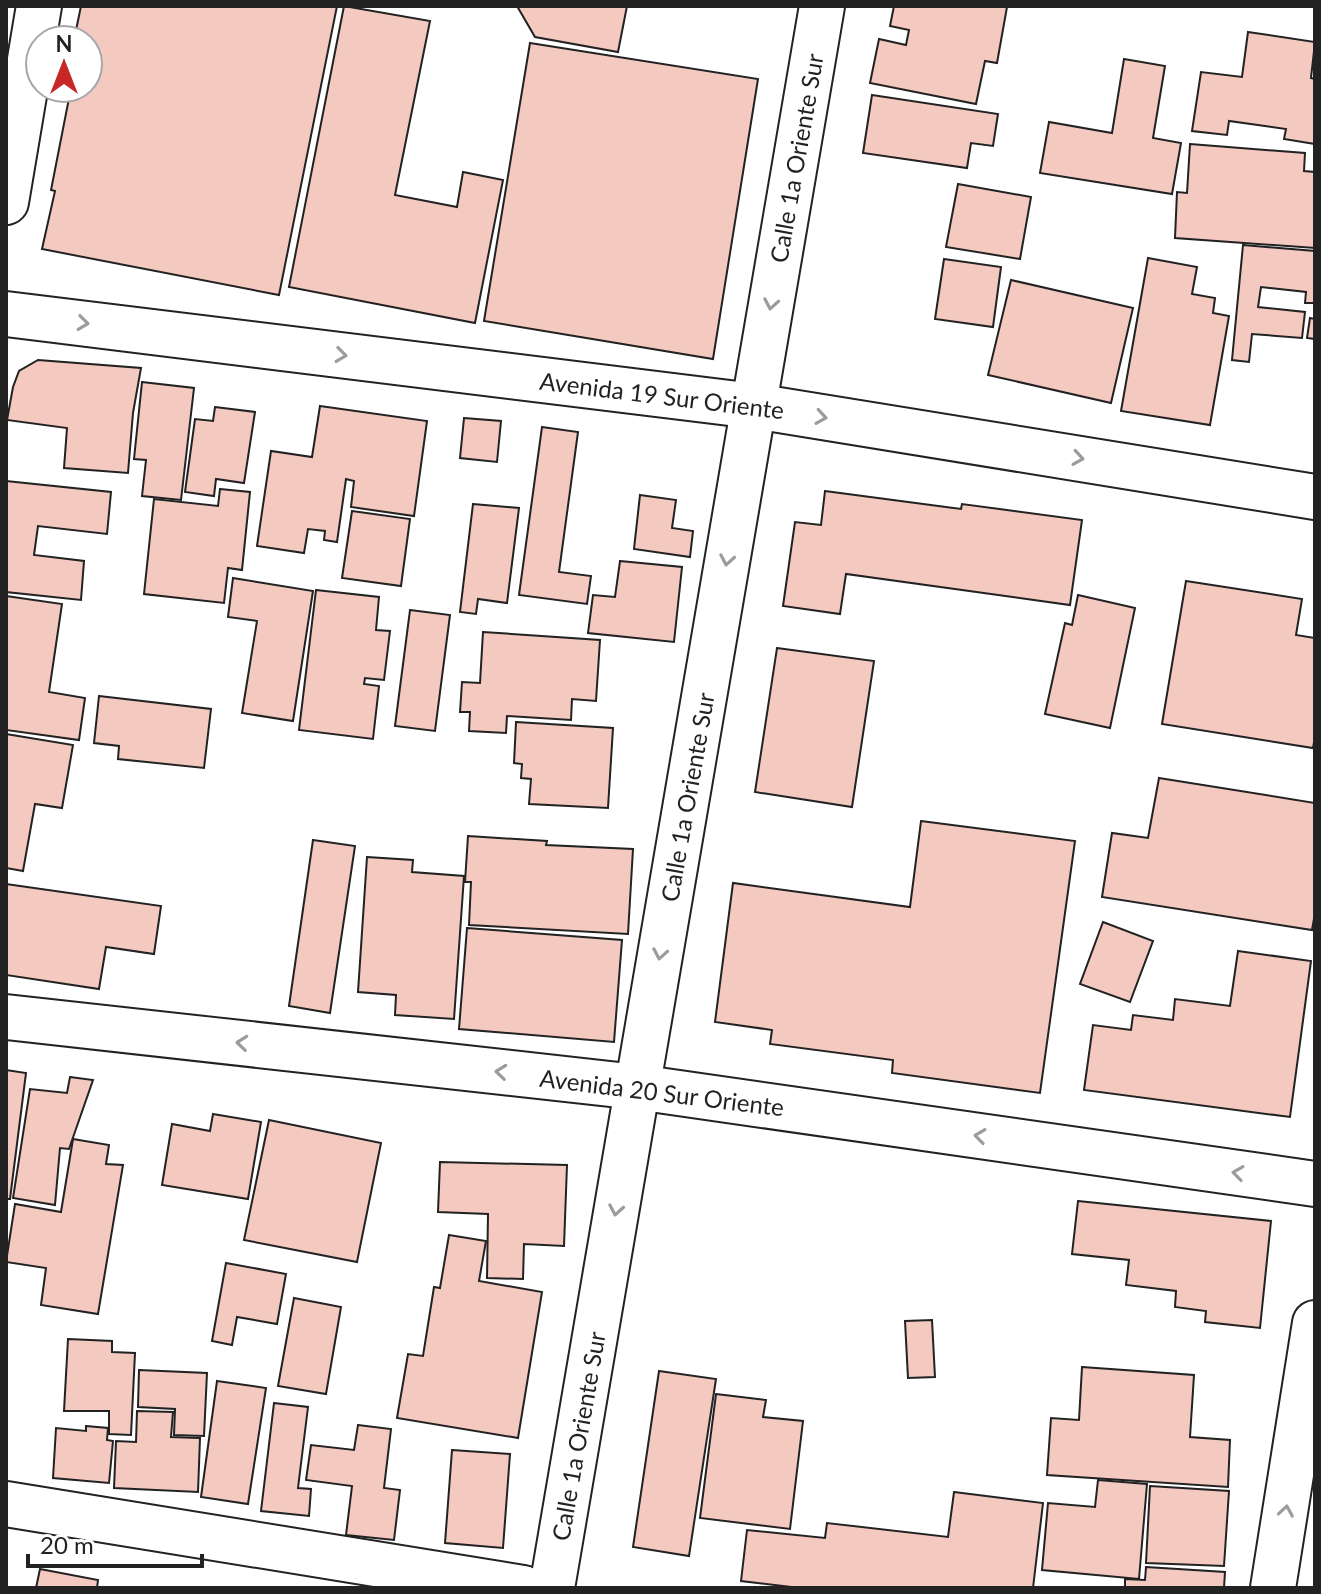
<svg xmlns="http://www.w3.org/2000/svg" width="1321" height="1594" viewBox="0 0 1321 1594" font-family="Lato,sans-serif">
  <rect width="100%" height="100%" fill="#fff"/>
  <g fill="#f3c9c0" stroke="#222" stroke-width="2">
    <polygon points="81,6 337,6 279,295 42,249 55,191 51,190 71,88 88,88 88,40 74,40"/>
    <polygon points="344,6 430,21 395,195 457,207 463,172 503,180 475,323 289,287"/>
    <polygon points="517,6 627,6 618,52 535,37"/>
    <polygon points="894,6 1007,7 997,63 985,61 976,104 870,83 879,39 906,45 909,30 890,26"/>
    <polygon points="1248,32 1315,42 1311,78 1315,79 1315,144 1284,139 1286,129 1229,121 1227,135 1192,131 1201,72 1242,77"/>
    <polygon points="530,43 758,79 713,359 484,321"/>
    <polygon points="1124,59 1165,66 1153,138 1181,143 1172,194 1040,173 1049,122 1112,133"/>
    <polygon points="872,95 998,114 993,146 971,143 967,168 863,153"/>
    <polygon points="1190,144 1305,153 1304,171 1315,172 1315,248 1175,238 1177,192 1187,193"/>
    <polygon points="958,184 1031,197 1020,259 946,247"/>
    <polygon points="1243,245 1315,251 1315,303 1305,303 1306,292 1261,287 1258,307 1305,312 1302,338 1252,334 1249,362 1232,360"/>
    <polygon points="1148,258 1197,267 1192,294 1215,298 1213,313 1229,316 1210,425 1121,411"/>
    <polygon points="944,259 1001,267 993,327 935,319"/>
    <polygon points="1011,280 1133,308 1111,403 988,375"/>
    <polygon points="1310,318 1315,319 1315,339 1307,338"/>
    <polygon points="38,360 141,368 133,413 128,473 64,468 67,428 7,420 13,387 19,371"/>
    <polygon points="142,382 194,388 181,500 142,496 146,460 134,459"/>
    <polygon points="320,406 427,421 414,516 351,507 354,481 346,479 337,542 324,540 325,531 308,529 304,553 257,546 271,451 312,457"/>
    <polygon points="215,407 255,412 244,483 216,479 214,496 185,492 195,419 213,421"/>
    <polygon points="464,418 501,421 497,462 460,458"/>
    <polygon points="542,427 578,432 559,572 591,576 587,604 519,595"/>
    <polygon points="6,481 111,492 107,534 38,526 34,555 84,561 81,600 6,592"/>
    <polygon points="220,489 250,492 242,570 228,568 224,603 144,594 154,499 218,506"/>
    <polygon points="825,491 961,509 962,504 1082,520 1070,605 846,574 840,614 783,606 795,522 821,525"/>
    <polygon points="640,495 676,500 672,528 693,531 690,557 634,549"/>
    <polygon points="473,504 519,508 507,603 478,599 476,614 460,612"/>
    <polygon points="352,511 410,519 401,586 342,578"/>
    <polygon points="620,561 682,567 674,642 588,633 593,595 615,597"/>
    <polygon points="233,578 313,591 293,721 242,713 257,621 228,617"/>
    <polygon points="1186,581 1302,599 1296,635 1315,638 1315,737 1313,748 1162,724"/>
    <polygon points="316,590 379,597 376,630 390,631 384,680 365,678 364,684 379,686 373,739 299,730"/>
    <polygon points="1078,595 1135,608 1110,728 1045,714 1065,623 1072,625"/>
    <polygon points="6,596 62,604 49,692 85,698 79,740 6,730"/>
    <polygon points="410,610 450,615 435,731 395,726"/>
    <polygon points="483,632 600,640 596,701 572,699 571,720 507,716 506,733 469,731 470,712 460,712 462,682 480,683"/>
    <polygon points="777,648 874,661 852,807 755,792"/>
    <polygon points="99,696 211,709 204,768 118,759 119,746 94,743"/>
    <polygon points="516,722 613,728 608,808 529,804 531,779 521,778 522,764 514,763"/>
    <polygon points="6,734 73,745 62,808 35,804 23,871 6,868"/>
    <polygon points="1159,778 1315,803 1315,913 1312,930 1102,897 1112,833 1148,838"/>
    <polygon points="921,821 1075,841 1040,1093 892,1073 893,1060 770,1044 772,1030 715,1022 733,883 910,907"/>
    <polygon points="468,836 547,841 546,845 633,849 628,934 469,925 471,882 465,882"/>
    <polygon points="313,840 355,846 330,1013 289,1006"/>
    <polygon points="367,857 413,860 412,872 464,876 454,1019 395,1015 396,995 358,992"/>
    <polygon points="6,884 161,906 154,954 106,947 99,989 6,975"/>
    <polygon points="1103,922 1153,941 1130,1002 1080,984"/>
    <polygon points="467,928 622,940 614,1042 459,1029"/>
    <polygon points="1238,951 1311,961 1290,1117 1084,1090 1093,1025 1131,1030 1133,1015 1173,1020 1175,999 1230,1006"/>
    <polygon points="6,1070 26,1073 10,1199 6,1199"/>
    <polygon points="70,1077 93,1080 69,1149 60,1148 55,1205 13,1198 30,1089 67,1093"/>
    <polygon points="213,1114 261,1122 248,1199 162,1185 172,1124 210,1131"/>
    <polygon points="269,1120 381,1143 357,1262 244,1240"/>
    <polygon points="73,1139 109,1145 106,1164 123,1165 98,1314 41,1305 46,1268 6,1262 15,1204 61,1212"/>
    <polygon points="440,1162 567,1165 564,1246 524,1244 523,1279 487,1278 488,1214 438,1212"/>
    <polygon points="1078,1201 1271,1221 1260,1328 1205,1322 1206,1311 1175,1307 1176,1291 1126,1285 1129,1260 1072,1254"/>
    <polygon points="449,1235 486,1241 479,1281 542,1292 518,1438 397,1418 408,1354 423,1356 434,1287 440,1288"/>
    <polygon points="226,1263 286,1274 277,1324 237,1317 232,1345 212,1341"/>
    <polygon points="294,1298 341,1307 326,1394 278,1386"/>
    <polygon points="932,1320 935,1377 908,1378 905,1321"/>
    <polygon points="68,1339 112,1341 112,1352 135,1353 131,1435 109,1434 109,1411 64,1411"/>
    <polygon points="1082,1367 1194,1375 1190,1437 1230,1440 1228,1487 1047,1475 1051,1418 1079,1420"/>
    <polygon points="139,1370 207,1373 204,1436 174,1435 175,1409 138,1407"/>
    <polygon points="659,1371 716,1379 689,1556 633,1547"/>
    <polygon points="217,1381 266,1388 248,1504 201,1497"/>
    <polygon points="716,1394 766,1400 763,1417 803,1421 790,1529 700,1518"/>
    <polygon points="274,1403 308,1407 298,1488 311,1489 309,1516 261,1511"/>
    <polygon points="137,1411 173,1412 171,1437 200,1438 198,1492 114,1488 116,1441 136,1442"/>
    <polygon points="358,1425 391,1429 384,1488 400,1490 394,1540 346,1535 352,1486 306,1480 311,1445 354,1450"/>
    <polygon points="86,1426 108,1428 107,1440 113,1441 109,1483 53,1478 56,1428 86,1431"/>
    <polygon points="452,1450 510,1454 503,1548 445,1543"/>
    <polygon points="1098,1480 1147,1484 1139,1579 1042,1570 1048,1503 1095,1507"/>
    <polygon points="1150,1486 1229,1491 1224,1566 1146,1563"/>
    <polygon points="954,1492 1043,1503 1033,1588 800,1588 741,1581 747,1530 825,1538 827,1523 948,1537"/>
    <polygon points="1146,1567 1225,1572 1224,1588 1125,1588 1125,1579 1145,1580"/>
    <polygon points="40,1569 98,1580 97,1588 36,1588"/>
  </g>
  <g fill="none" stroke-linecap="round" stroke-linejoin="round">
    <g stroke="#222" stroke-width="48">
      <g id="minor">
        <polyline points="6,202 39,6"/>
        <polyline points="6,314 754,406 1315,497"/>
        <polyline points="6,1017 637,1087 1315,1184"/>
        <polyline points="6,1504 523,1588"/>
        <polyline points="552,1588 822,6"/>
        <polyline points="1273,1588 1315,1323"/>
      </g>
    </g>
    <use href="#minor" stroke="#fff" stroke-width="44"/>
  </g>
  <defs><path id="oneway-chevron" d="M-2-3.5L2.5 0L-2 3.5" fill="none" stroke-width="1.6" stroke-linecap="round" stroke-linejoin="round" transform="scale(2)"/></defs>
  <g stroke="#9c9c9c">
    <use href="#oneway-chevron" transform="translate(771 304) rotate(100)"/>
    <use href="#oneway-chevron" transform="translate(83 323) rotate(7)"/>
    <use href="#oneway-chevron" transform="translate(341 355) rotate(7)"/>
    <use href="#oneway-chevron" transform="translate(821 417) rotate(9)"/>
    <use href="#oneway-chevron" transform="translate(1078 458) rotate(9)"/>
    <use href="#oneway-chevron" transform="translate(727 560) rotate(100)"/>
    <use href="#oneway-chevron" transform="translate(660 954) rotate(100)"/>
    <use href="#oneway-chevron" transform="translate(242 1043) rotate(-174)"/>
    <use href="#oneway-chevron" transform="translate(501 1072) rotate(-174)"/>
    <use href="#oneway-chevron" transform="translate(980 1136) rotate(-172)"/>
    <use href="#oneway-chevron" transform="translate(1238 1173) rotate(-172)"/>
    <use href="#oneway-chevron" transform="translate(616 1210) rotate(100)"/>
    <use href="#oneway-chevron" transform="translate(1286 1511) rotate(-81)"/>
  </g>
  <g text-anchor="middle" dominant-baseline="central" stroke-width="6" stroke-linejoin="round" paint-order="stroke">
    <g font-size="24" fill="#222" stroke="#fff">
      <text transform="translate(796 158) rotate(-80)">Calle 1a Oriente Sur</text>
      <text transform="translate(662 395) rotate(7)">Avenida 19 Sur Oriente</text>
      <text transform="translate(687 797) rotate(-80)">Calle 1a Oriente Sur</text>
      <text transform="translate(662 1092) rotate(7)">Avenida 20 Sur Oriente</text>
      <text transform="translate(578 1436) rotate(-80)">Calle 1a Oriente Sur</text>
    </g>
  </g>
  <rect width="1321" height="1594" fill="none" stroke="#222222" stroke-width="16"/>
  <g transform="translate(64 64)"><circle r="38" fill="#ffffff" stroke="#a7a7a7" stroke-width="2"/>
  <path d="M0-6L14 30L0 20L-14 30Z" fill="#c62828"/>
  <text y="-12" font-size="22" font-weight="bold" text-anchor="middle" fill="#222222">N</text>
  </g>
  <path d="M28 1554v12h174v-12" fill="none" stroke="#222222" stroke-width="4"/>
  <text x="40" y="1554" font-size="24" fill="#222222" stroke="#ffffff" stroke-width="6" paint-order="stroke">20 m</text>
</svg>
